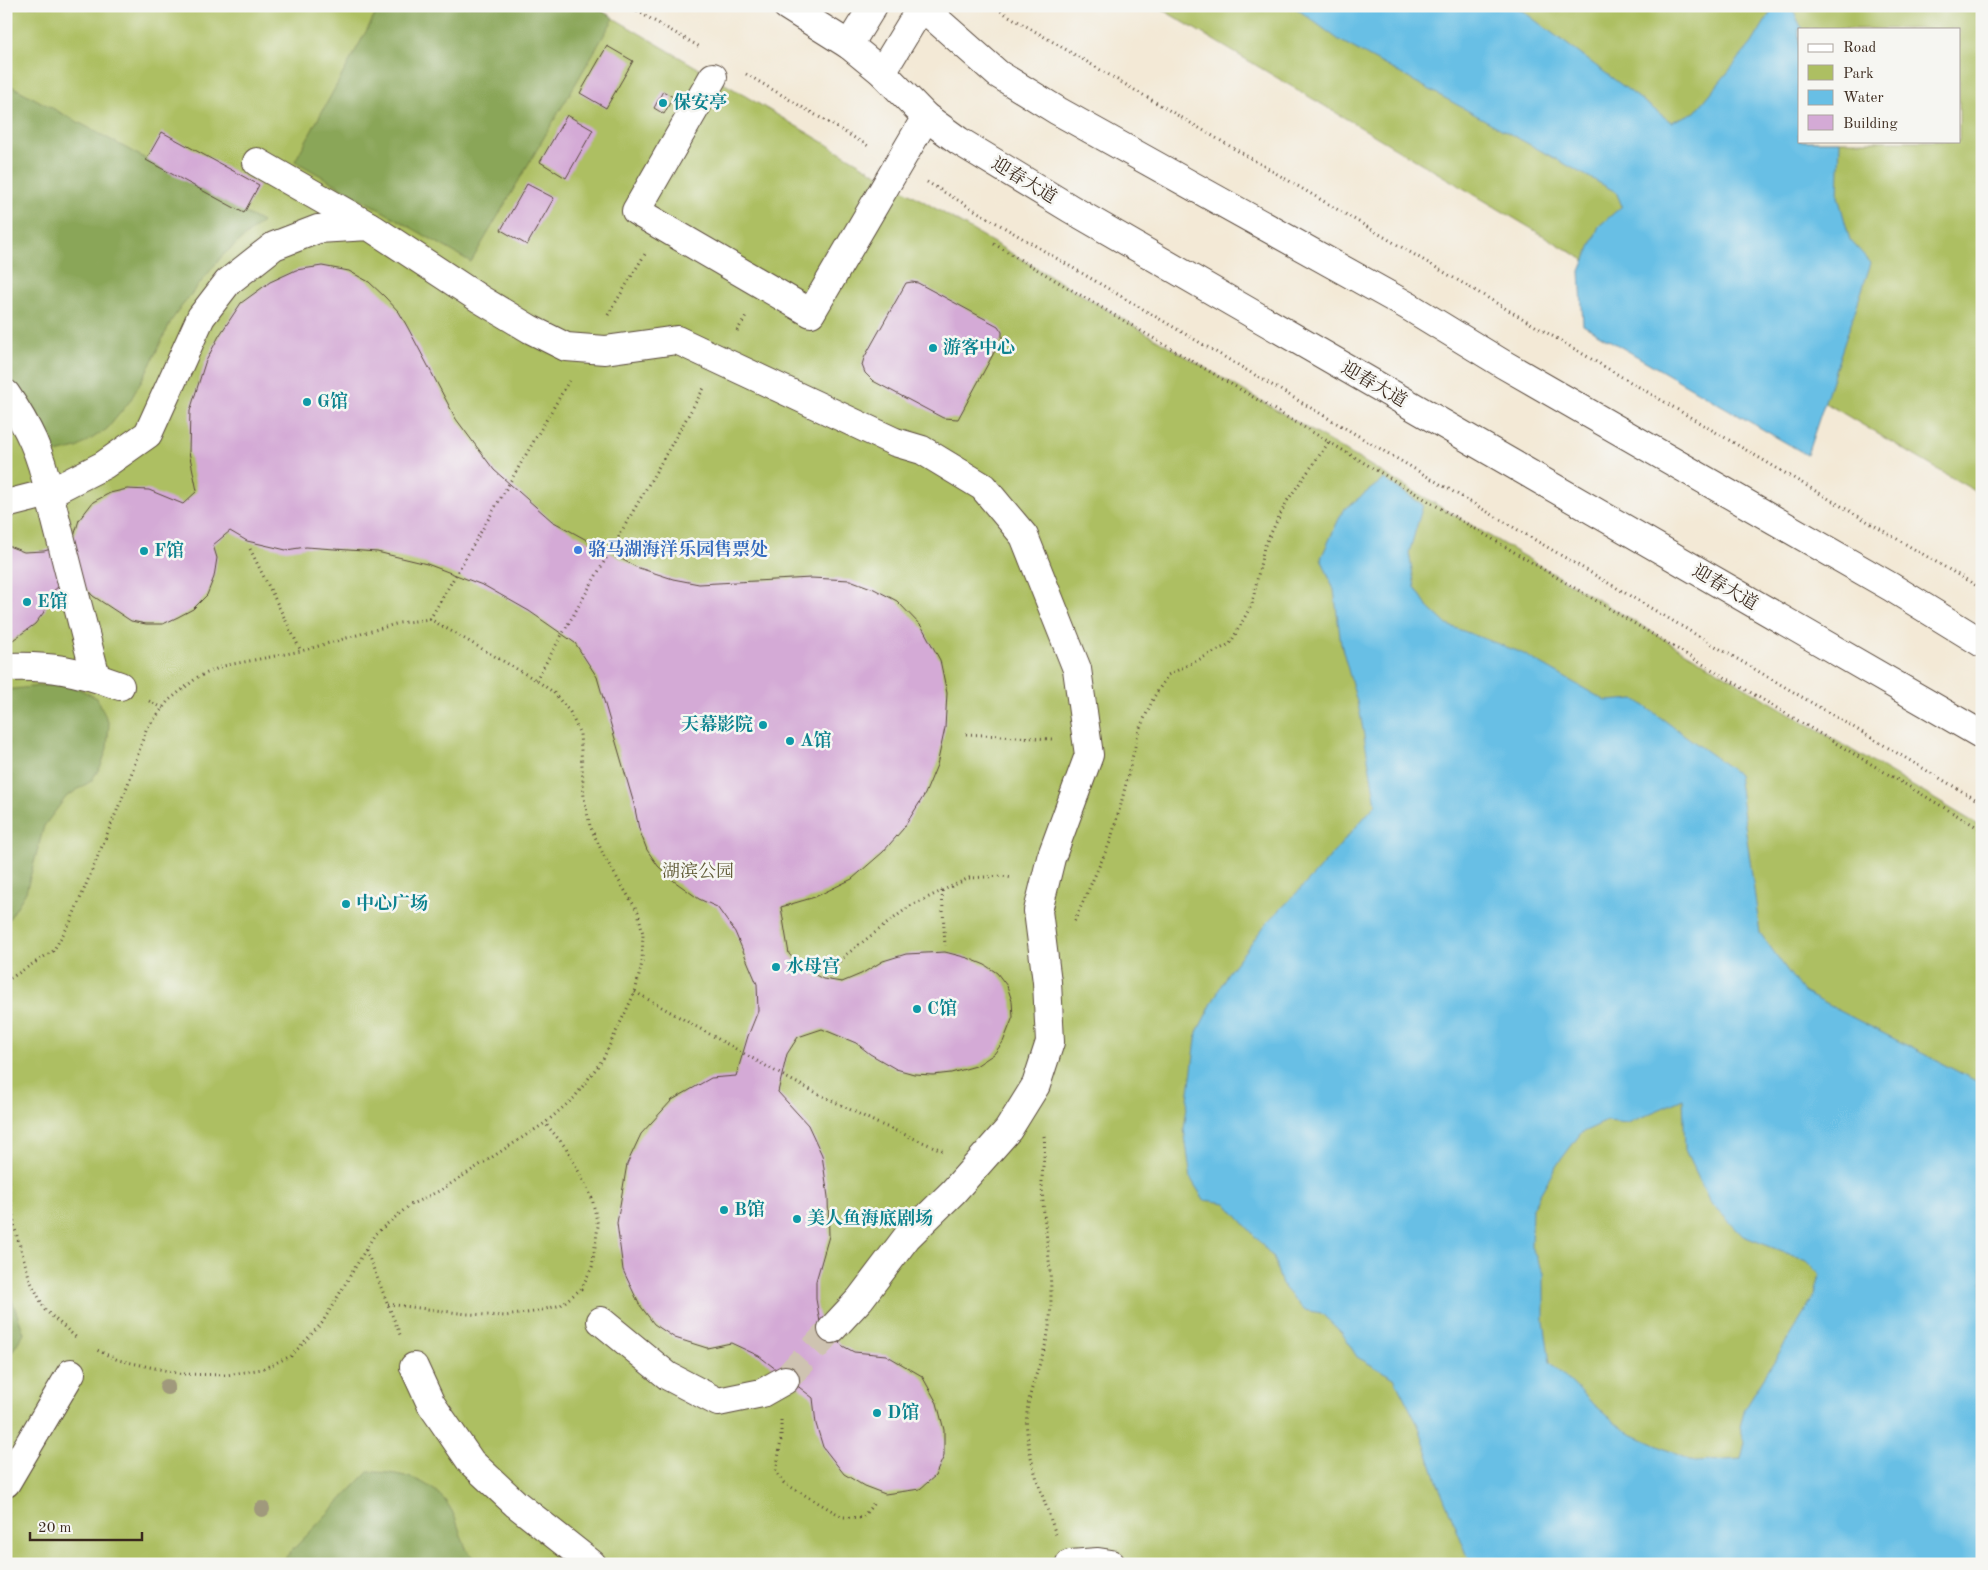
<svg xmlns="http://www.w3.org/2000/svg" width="1988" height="1570" viewBox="0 0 1988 1570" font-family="'Old Standard TT','Noto Serif SC',serif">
  <rect width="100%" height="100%" fill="#f6f6f2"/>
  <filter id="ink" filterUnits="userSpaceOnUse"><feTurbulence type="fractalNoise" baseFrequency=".02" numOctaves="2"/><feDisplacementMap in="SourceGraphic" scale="10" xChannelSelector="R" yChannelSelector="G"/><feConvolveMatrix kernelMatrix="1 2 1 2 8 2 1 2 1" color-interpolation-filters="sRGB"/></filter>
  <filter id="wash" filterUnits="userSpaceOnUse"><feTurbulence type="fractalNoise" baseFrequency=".0096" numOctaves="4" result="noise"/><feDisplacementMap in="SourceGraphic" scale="20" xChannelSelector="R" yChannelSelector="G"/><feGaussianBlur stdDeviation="1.12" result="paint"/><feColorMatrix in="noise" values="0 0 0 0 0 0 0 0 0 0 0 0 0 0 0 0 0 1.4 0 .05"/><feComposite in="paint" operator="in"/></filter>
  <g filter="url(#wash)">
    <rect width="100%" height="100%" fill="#f3e9d6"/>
    <g fill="#adbf62" stroke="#747440" fill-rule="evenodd">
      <polygon points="6,6 593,6 1982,827 1982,1564 6,1564"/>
      <path d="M 1156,6 L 1982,6 L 1982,495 L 1942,472 ZM 1799,29 L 1959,29 L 1959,141 L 1799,141 Z"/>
    </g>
    <g fill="#8aa658" stroke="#62683b">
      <polygon points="380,6 593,6 614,18 471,262 295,161"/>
      <polygon points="6,83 262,222 223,255 184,303 171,321 150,365 130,401 107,429 77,448 56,453 23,395 6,373"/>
      <polygon points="57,684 77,688 97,698 109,724 107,748 101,766 91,781 66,797 44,826 26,892 6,924 6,690"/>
      <polygon points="6,1284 24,1333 6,1361"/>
      <path d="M 368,1472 C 401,1472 434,1479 452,1511 C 458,1522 460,1536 466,1548 C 469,1554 477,1559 483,1564 L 279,1564 Z"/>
    </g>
    <g fill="#68bfe5" stroke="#527482" fill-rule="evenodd">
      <polygon points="1293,6 1516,6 1671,122 1695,112 1752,43 1772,10 1772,6 1791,6 1802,29 1799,29 1799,141 1840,141 1838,196 1850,240 1871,263 1807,455 1583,325 1580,271 1599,226 1622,206 1616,192 1339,40"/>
      <path d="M 1384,479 L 1423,505 L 1409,553 L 1415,587 L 1428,607 L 1447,625 L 1520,652 L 1606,701 L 1635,699 L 1738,774 L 1760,933 L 1803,992 L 1982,1084 L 1982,1564 L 1471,1564 L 1437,1481 L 1419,1427 L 1394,1378 L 1357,1357 L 1342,1333 L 1321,1313 L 1304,1310 L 1282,1285 L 1273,1257 L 1226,1203 L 1204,1200 L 1191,1179 L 1184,1129 L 1197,1032 L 1227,974 L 1266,924 L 1313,876 L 1376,804 L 1360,713 L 1341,644 L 1334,590 L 1321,558 L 1343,510 ZM 1683,1099 L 1685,1150 L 1710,1202 L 1743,1236 L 1807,1261 L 1820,1274 L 1815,1295 L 1745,1408 L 1740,1427 L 1745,1442 L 1741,1459 L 1694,1462 L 1627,1432 L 1589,1400 L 1550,1362 L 1544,1321 L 1544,1273 L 1531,1247 L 1532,1208 L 1557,1165 L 1581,1133 L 1607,1121 L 1628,1123 Z"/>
    </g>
    <g id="blocks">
      <g fill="#d4aad6">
        <polygon points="607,46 633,61 606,108 580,93"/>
        <polygon points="663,91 673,97 664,114 654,108"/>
        <polygon points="567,115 593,130 566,178 540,162"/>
        <polygon points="162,132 259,185 244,213 146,160"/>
        <polygon points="527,184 554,198 527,245 501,230"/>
        <polygon points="322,266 349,271 369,282 385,297 399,312 408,328 456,419 494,470 552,521 636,567 673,579 699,584 811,578 850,580 874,589 897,601 922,627 940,660 947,693 945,728 937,765 925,794 903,829 883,852 852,879 815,897 781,907 789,954 802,968 823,979 842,982 861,974 883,961 906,954 945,952 968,958 985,965 997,973 1007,986 1012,1001 1013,1017 1003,1042 994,1054 976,1066 951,1073 933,1075 914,1074 896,1069 870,1054 856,1043 822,1029 798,1037 787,1054 778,1092 808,1125 822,1155 828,1197 829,1236 816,1281 816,1299 820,1322 841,1345 854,1352 886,1355 922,1376 937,1403 944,1430 944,1456 935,1476 920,1489 885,1494 864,1486 844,1474 823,1447 816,1424 813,1398 759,1356 731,1343 707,1348 675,1338 654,1324 639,1304 623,1270 617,1223 627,1164 641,1134 672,1100 711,1078 736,1076 748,1036 758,1011 757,984 735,932 717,907 699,899 674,881 658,866 647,850 639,829 634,804 597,677 575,643 529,611 485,586 427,564 377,552 306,547 286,550 247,541 230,531 213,545 217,558 214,577 207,595 193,609 178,617 163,624 146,624 131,621 93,596 83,585 58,587 52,592 44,612 35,624 6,645 6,545 24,552 44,551 72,543 79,520 93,502 110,493 127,489 149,490 183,504 197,491 189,452 190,411 205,363 219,336 241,303 270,282 296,270"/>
        <polygon points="912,282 918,283 998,326 1002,332 1002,338 958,419 943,418 873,381 865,373 862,365 864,358 906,283"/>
      </g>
    </g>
  </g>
  <g filter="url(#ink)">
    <use href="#blocks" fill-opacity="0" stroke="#57473a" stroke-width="1"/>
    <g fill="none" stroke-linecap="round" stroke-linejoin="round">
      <polyline stroke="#cec3b1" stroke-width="28" stroke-dasharray="28 14" stroke-linecap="butt" points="785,1380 832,1329"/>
      <g stroke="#57473a" stroke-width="30">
        <g id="minor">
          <polyline points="849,45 873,6"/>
          <polyline points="882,72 922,6"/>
          <polyline points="713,77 636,211 811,313 926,117"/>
          <polyline points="257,162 369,226"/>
          <path d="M 6,394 C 29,428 41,453 49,493 L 6,504"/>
          <path d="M 6,667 C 50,665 79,671 120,686"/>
          <polyline points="96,677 49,493 104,465 148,434 201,317 228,282 274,246 318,229 369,226 480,299 530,329 566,347 605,350 677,340 895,442 922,450 983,487 1024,536 1077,669 1089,755 1051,858 1038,911 1047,982 1050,1042 1036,1085 1008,1130 953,1192 907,1237 860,1299 832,1329"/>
          <polyline points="601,1321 668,1376 718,1402 762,1393 785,1380"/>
          <polyline points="414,1367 431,1404 471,1462 516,1504 592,1564"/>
          <polyline points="6,1483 71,1373"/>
          <polyline points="1070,1564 1098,1562 1111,1564"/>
        </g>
      </g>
      <g stroke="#57473a" stroke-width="30">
        <g id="major">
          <polyline points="787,6 849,45 882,72 926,117 959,141 1071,209 1982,735"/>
          <polyline points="921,6 998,74 1058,111 1408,306 1503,364 1891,587 1982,643"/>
        </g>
      </g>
      <g stroke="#57473a" stroke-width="3" stroke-dasharray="1 4" stroke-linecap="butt">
        <polyline points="628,6 700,47"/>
        <polyline points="992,6 1982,589"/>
        <polyline points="746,74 870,147"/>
        <polyline points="927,182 1982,803"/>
        <polyline points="994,244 1329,442 1287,501 1264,547 1252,604 1230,644 1168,675 1154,697 1139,730 1121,804 1110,842 1074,922"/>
        <polyline points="608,315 645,254"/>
        <polyline points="737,331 747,315"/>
        <polyline points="1329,442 1982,830"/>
        <polyline points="250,549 301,651"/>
        <polyline points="430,619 569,381"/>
        <polyline points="536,680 704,388"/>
        <polyline points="149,701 163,708"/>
        <polyline points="966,734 1052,739"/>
        <polyline points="942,891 945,946"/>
        <polyline points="830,973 847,954 910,906 969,878 1002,876 1012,878"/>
        <polyline points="6,981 53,951 70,923 128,784 146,730 168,701 198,677 223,666 301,651 399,623 430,619 536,680 553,692 570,712 580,734 584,798 590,826 605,858 638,912 643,934 642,963 635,992 603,1059 574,1098 545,1123 441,1190 410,1205 375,1234 322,1323 291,1356 262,1369 227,1375 182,1374 118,1360 97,1350"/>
        <polyline points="635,992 789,1079 877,1123 944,1151"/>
        <path d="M 1044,1136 C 1046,1151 1042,1167 1042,1182 C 1043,1232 1057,1282 1048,1333 C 1042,1367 1023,1397 1027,1432 C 1030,1467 1045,1501 1056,1535"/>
        <polyline points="6,1171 15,1229 30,1280 45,1310 78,1339"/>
        <polyline points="366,1250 401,1337"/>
        <polyline points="388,1304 467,1314 505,1316 534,1312 561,1305 581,1289 592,1267 598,1226 592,1198 567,1149 545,1123"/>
        <polyline points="781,1420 781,1440 776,1472 784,1483 843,1517 862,1518 874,1503"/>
      </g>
      <use href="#minor" stroke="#fff" stroke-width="28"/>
      <use href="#major" stroke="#fff" stroke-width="28"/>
    </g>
    <g fill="#a0997c">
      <circle cx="167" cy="1387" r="8"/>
      <circle cx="262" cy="1509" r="8"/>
    </g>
  </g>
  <g fill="#0f9aa8" stroke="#f6f6f2" stroke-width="2">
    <circle cx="663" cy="103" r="5"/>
    <circle cx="933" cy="348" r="5"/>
    <circle cx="307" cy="402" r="5"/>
    <circle cx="144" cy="551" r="5"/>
    <circle cx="27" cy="602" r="5"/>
    <circle cx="763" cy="725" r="5"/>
    <circle cx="790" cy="741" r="5"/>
    <circle cx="346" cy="904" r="5"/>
    <circle cx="776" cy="967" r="5"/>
    <circle cx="917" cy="1009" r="5"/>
    <circle cx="724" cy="1210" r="5"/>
    <circle cx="797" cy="1219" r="5"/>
    <circle cx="877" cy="1413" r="5"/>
  </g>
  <circle fill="#3f7fe0" stroke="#f6f6f2" stroke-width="2" cx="578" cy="550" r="5"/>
  <g text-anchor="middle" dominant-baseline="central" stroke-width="5" stroke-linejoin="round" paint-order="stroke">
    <g font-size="18" font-weight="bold" fill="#0d838f" stroke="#f6f6f2" text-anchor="start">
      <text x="673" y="103">保安亭</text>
      <text x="943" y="348">游客中心</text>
      <text x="317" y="402">G馆</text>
      <text x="154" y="551">F馆</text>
      <text x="37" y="602">E馆</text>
      <text x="753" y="725" text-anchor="end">天幕影院</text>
      <text x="800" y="741">A馆</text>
      <text x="356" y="904">中心广场</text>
      <text x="786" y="967">水母宫</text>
      <text x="927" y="1009">C馆</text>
      <text x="734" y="1210">B馆</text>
      <text x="807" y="1219">美人鱼海底剧场</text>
      <text x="887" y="1413">D馆</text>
    </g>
    <g font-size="18" fill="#3b2a1e" stroke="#f6f6f2">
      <text transform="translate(1024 181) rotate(31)">迎春大道</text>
      <text transform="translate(1374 385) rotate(30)">迎春大道</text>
      <text transform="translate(1725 588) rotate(30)">迎春大道</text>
    </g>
    <g font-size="18" font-weight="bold" fill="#366cbe" stroke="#f6f6f2" text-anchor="start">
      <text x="588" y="550">骆马湖海洋乐园售票处</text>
    </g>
    <g font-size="18" fill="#5d5732" stroke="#f6f6f2">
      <text x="698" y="872">湖滨公园</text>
    </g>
  </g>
  <rect width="1988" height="1570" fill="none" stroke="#f6f6f2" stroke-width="25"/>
  <rect x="1798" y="28" width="162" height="115" fill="#f6f6f2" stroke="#aba49d"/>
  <rect x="1808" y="44" width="25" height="8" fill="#ffffff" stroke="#aba49d"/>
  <text x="1843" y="52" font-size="15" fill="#3b2a1e">Road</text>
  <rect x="1808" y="65" width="25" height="15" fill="#adbf62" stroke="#aba49d"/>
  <text x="1843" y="78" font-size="15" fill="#3b2a1e">Park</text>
  <rect x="1808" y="90" width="25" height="15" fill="#68bfe5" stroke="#aba49d"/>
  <text x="1843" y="102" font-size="15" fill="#3b2a1e">Water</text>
  <rect x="1808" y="115" width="25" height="15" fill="#d4aad6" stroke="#aba49d"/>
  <text x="1843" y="128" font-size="15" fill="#3b2a1e">Building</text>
  <path d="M30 1532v8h112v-8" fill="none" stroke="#3b2a1e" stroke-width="2.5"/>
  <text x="38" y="1532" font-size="15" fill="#3b2a1e" stroke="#f6f6f2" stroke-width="4" paint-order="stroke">20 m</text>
</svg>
